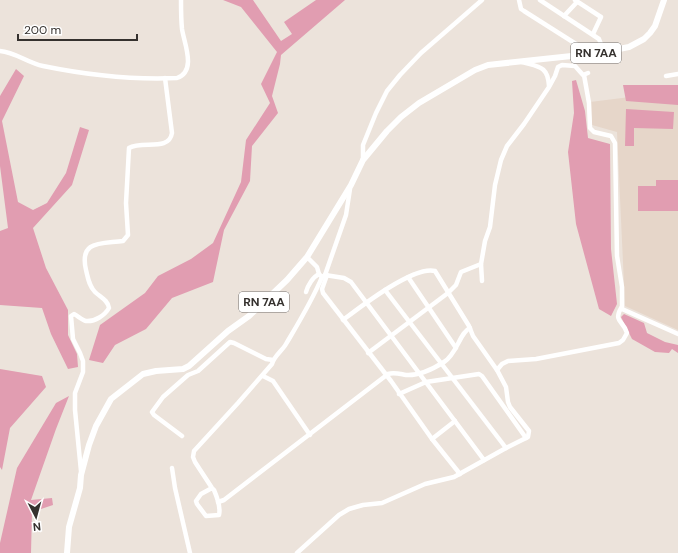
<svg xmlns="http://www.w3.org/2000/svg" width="678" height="553" viewBox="0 0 678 553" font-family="'DM Sans',sans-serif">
  <rect width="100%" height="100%" fill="#ece3db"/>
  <polygon fill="#e6d6c9" points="678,91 678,330 625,306 617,132 592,125 590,102"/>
  <g fill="#e19db1">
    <polygon points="223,0 253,0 281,41 292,34 284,22 316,0 345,0 281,55 280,64 272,96 278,113 252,146 250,181 224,230 213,282 172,298 146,329 115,345 103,363 89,360 100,325 145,293 158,276 191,259 213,243 241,182 246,140 270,103 261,84 277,52 241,7"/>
    <polygon points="16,69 24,76 2,121 18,202 33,210 47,203 66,173 80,127 89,130 72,185 33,228 46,268 68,310 68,335 77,354 78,367 68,369 51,334 42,308 0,305 0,231 8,228 0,166 0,96"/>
    <polygon points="576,80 585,111 588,138 610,144 611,249 617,304 611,316 599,309 576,224 568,152 574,113 572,81"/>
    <polygon points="623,85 678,85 678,105 626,101"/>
    <polygon points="626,109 674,112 673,129 634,128 634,146 625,146"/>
    <polygon points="656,180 678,180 678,211 638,211 638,186 656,186"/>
    <polygon points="624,314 644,323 647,333 665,342 678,345 678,353 672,349 669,353 655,352 632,339 621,317"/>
    <polygon points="0,369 42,376 46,387 10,428 2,470 0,467"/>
    <polygon points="69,396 56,429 31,500 52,498 53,505 32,512 31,553 0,553 0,543 17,468 56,403"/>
  </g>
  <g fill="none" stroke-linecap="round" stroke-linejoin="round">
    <g stroke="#fff" stroke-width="4.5">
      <polyline points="519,0 521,9 524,11 576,44 586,55"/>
      <polyline points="540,0 599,39 604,52"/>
      <polyline points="575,0 601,17 593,34"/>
      <polyline points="564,16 577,2"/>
      <path d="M 0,51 C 15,52 28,63 43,66 C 87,75 133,80 177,78 C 197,71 184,43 182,29 C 181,19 181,10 181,0"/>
      <path d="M 522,62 C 539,67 548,66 549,86"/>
      <polyline points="584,75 589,103 590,128 594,132 611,136 615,143 617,256 622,287 622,309 678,334"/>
      <polyline points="666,76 678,74"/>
      <polyline points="363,160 363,145 376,113 387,91 400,75 421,53 482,0"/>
      <polyline points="307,257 317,267 319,274"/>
      <polyline points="325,275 346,215 350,189"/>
      <polyline points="327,275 322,289 323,293 391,381 432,439 460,474"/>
      <polyline points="408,277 456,348"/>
      <polyline points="482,281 481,264 485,241 490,227 495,185 501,160 507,146 524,124 549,87 555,76 558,67 562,65 575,66 583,75 588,73"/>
      <polyline points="385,290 506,448"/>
      <path d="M 306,292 C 308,285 313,277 319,274 L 322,277"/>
      <polyline points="368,353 448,293 456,285 461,272 481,264"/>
      <path d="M 497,370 L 502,364 L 508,361 L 536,359 L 619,343 L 623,340 L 627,333 C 624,321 613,322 621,308"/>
      <polyline points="263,376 273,381 310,435"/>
      <polyline points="399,394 426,382 479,374 482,376 526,438"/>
      <polyline points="182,436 154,415 152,412 163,397 188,375 198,371 230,342 234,343 266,359 273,360"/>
      <polyline points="432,439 455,421"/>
      <polyline points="172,468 175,488 190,553"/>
      <path d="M 81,471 L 75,410 L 75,393 L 83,372 L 83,361 L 80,353 L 73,339 L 71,316 L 74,314 C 78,316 82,320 86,321 C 95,322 105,315 109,308 C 108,300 100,297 95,292 C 89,286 88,278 86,270 C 79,240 101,244 123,241 L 128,235 L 126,203 L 129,148 C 142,140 169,152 172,133 L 165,78"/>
      <path d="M 212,488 L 201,494 L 196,501 L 197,504 L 206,516 L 219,515 C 221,507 217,497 214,490 L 212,488 L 195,462 L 193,457 L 194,451 L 238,403 L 272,364 C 274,356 282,351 286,344 C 299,322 312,301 322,277 L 325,275 L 344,278 L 351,282 L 484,460"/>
      <path d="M 218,502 L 224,500 L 388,374 C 394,372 400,374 406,375 C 420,376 433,369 444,362 C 457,354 460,332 470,328"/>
      <path d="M 297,553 L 339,515 L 349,509 L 363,505 L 382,503 L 425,484 L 454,477 L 506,448 L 528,437 L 529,431 L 510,407 L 508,402 L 506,387 L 497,370 L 473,336 L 469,326 L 435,271 C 414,265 360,307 343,320"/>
    </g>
    <polyline stroke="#fff" stroke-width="6" points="67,553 69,527 80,488 81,475 89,445 96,426 111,399 143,374 156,371 183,369 189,366 228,331 249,316 287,280 307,257 351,185 363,160 387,131 401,117 419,103 475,70 488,65 581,55 604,52 629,47 644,39 650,33 655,26 664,0"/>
  </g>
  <g text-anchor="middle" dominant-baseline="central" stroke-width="3.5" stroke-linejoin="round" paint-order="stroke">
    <g fill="#fff" stroke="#726f6d" stroke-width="1">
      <rect x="571" y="43" width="50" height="20" rx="3"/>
      <rect x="239" y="292" width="50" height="20" rx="3"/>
    </g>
    <g font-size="12" font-weight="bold" fill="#35312e">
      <text x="596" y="53">RN 7AA</text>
      <text x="264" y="302">RN 7AA</text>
    </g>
  </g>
  <g transform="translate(36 517) rotate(174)" stroke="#ffffff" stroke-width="3" paint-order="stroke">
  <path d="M0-3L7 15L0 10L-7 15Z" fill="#35312e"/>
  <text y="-6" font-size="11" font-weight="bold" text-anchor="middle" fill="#35312e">N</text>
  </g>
  <path d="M18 34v6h119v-6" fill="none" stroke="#35312e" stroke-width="2"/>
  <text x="24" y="34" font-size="12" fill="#35312e" stroke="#ffffff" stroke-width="3" paint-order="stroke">200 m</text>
</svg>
